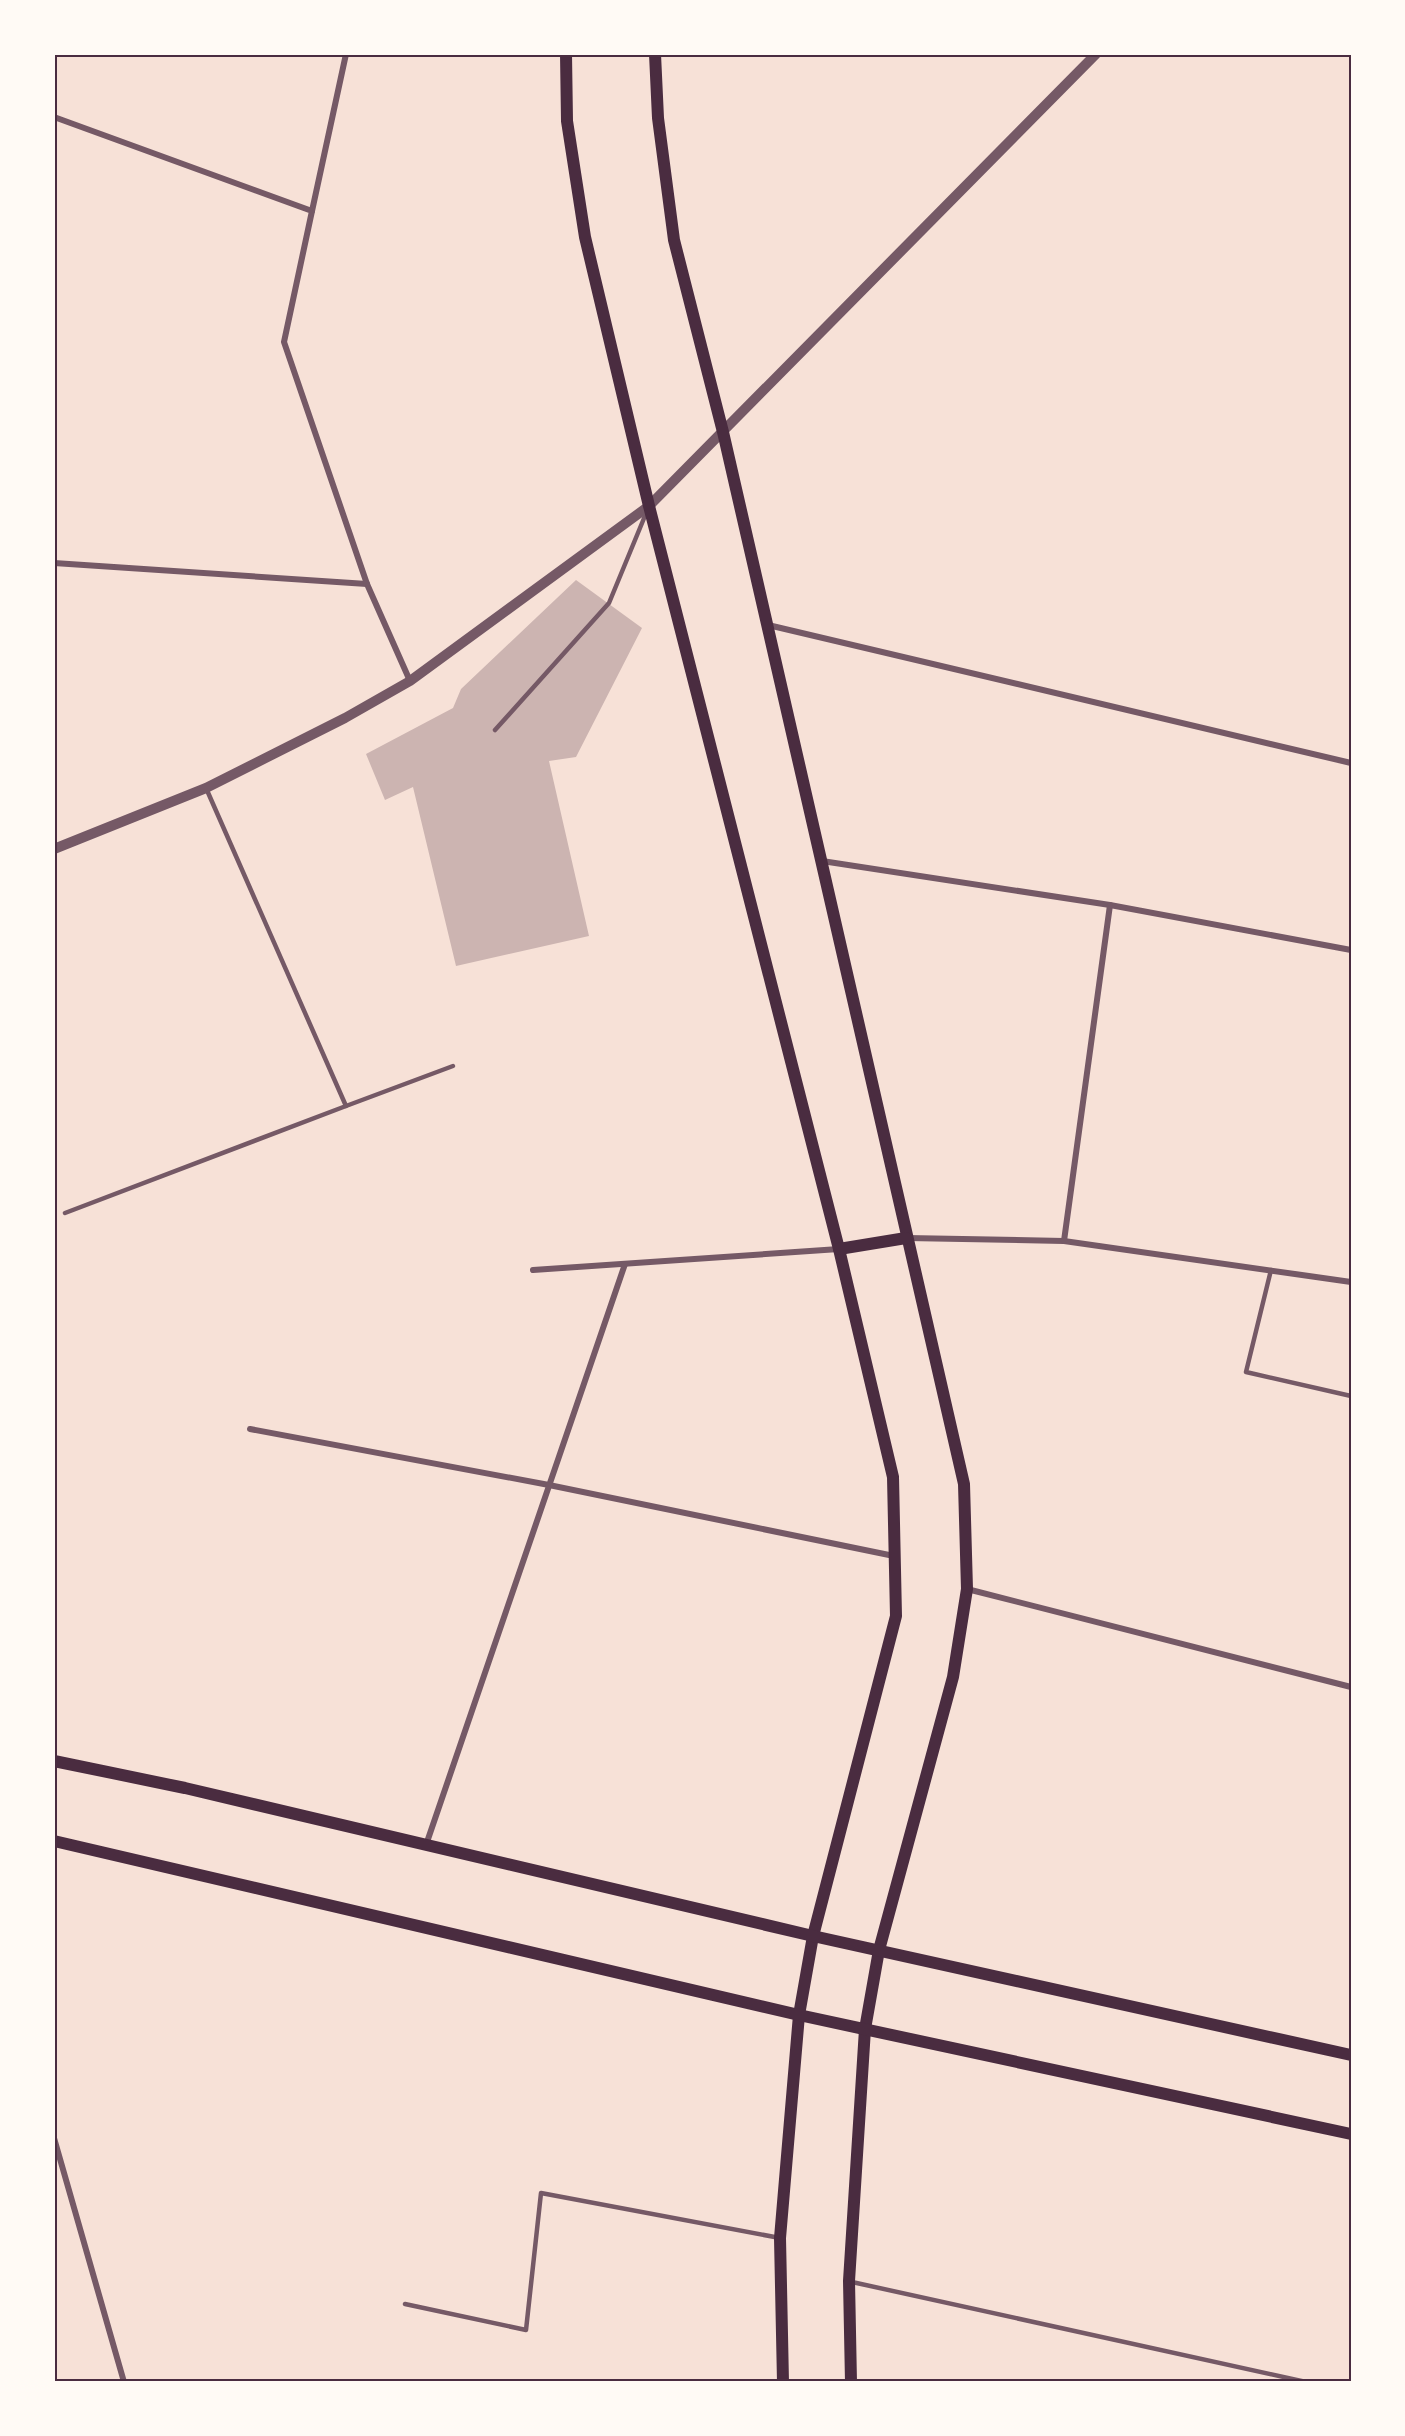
<svg xmlns="http://www.w3.org/2000/svg" width="1405" height="2436" viewBox="0 0 1405 2436" font-family="'Fira Sans',sans-serif">
  <rect width="100%" height="100%" fill="#f7e1d7"/>
  <polygon fill="#ccb4b1" points="576,580 642,628 576,757 549,761 589,936 456,966 413,787 385,800 366,754 453,708 461,689"/>
  <g fill="none" stroke-linecap="round" stroke-linejoin="round">
    <g stroke="#755966" stroke-width="4.5">
      <polyline points="495,730 609,603 647,511"/>
      <polyline points="346,1106 453,1066"/>
      <polyline points="65,1213 346,1106 206,788"/>
      <polyline points="1271,1270 1246,1372 1351,1396"/>
      <polyline points="852,2282 1306,2382"/>
      <polyline points="405,2304 526,2330 541,2193 780,2238"/>
    </g>
    <g stroke="#755966" stroke-width="6">
      <polyline points="54,117 312,211 284,342 367,584 410,681"/>
      <polyline points="312,211 346,54"/>
      <polyline points="54,563 367,584"/>
      <polyline points="768,625 1351,763"/>
      <polyline points="822,861 1110,905 1351,950"/>
      <polyline points="907,1238 1064,1241 1351,1282"/>
      <polyline points="1064,1241 1110,905"/>
      <polyline points="533,1270 839,1249"/>
      <polyline points="250,1429 549,1485 894,1556"/>
      <polyline points="967,1589 1351,1687"/>
      <polyline points="426,1845 625,1264"/>
      <polyline points="54,2138 124,2382"/>
    </g>
    <polyline stroke="#755966" stroke-width="10" points="54,849 206,788 345,718 410,681 649,506 1096,54"/>
    <g stroke="#4a2c40" stroke-width="12">
      <polyline points="566,54 567,121 585,237 649,506 839,1249 893,1477 896,1616 813,1936 799,2015 780,2238 783,2382"/>
      <polyline points="655,54 658,118 674,240 723,432 964,1484 967,1589 953,1677 879,1950 865,2029 849,2281 851,2382"/>
      <polyline points="839,1249 906,1238"/>
      <polyline points="54,1761 185,1788 813,1936 1351,2055"/>
      <polyline points="54,1841 799,2015 1351,2134"/>
    </g>
  </g>
  <rect width="1405" height="2436" fill="none" stroke="#fffaf5" stroke-width="111"/>
  <rect x="56" y="56" width="1294" height="2324" fill="none" stroke="#4a2c40" stroke-width="2"/>
</svg>
